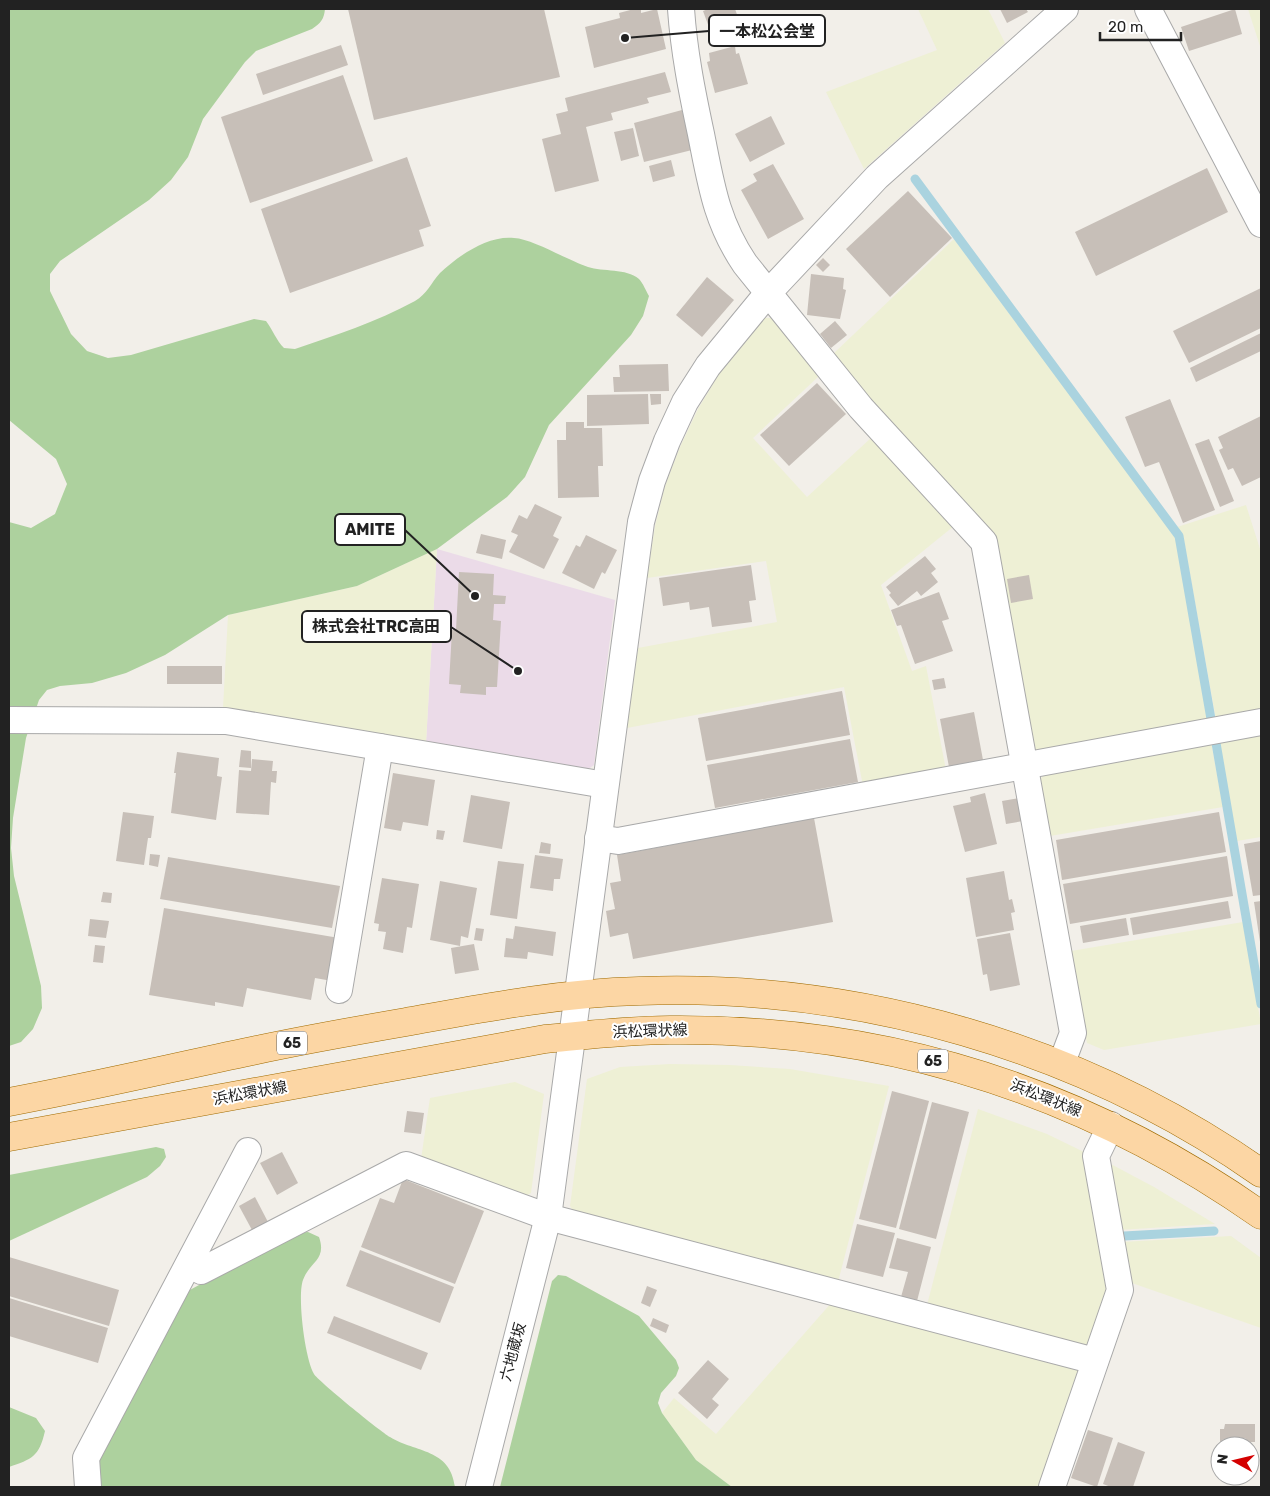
<svg xmlns="http://www.w3.org/2000/svg" width="1270" height="1496" viewBox="0 0 1270 1496" font-family="Rubik,'Noto Sans JP',sans-serif">
  <rect width="100%" height="100%" fill="#f2efe9"/>
  <polygon fill="#ebdbe8" points="437,549 615,600 594,765 587,770 426,743"/>
  <g fill="#eef0d5">
    <polygon points="918,9 988,9 1005,43 864,169 826,92 937,50"/>
    <polygon points="1248,9 1261,9 1261,45 1260,46"/>
    <polygon points="954,239 1176,538 1208,722 1041,753 1034,748 995,536 871,400 833,354"/>
    <polygon points="765,318 773,318 819,376 753,438 807,497 872,437 954,526 881,585 912,671 926,666 946,770 863,786 844,687 627,728 638,648 777,622 766,561 647,578 655,526 665,486 680,447 698,409 719,374"/>
    <polygon points="1246,505 1261,552 1261,712 1216,720 1183,535 1177,527"/>
    <polygon points="437,549 426,743 223,708 228,615 357,586"/>
    <polygon points="1261,733 1261,837 1237,841 1219,740"/>
    <polygon points="1211,742 1223,807 1050,836 1040,780 1045,773"/>
    <polygon points="1243,922 1261,1024 1104,1050 1087,1043 1071,951"/>
    <polygon points="670,1064 730,1065 790,1069 889,1086 838,1282 575,1213 570,1206 587,1079 620,1067"/>
    <polygon points="515,1082 544,1094 531,1193 524,1197 421,1159 430,1098"/>
    <polygon points="978,1109 1047,1134 1084,1152 1109,1289 1091,1342 1083,1346 927,1305"/>
    <polygon points="1107,1162 1154,1187 1215,1224 1119,1230"/>
    <polygon points="1231,1236 1261,1258 1261,1328 1129,1282 1121,1242"/>
    <polygon points="832,1302 1076,1366 1080,1373 1041,1487 732,1487 696,1460 662,1413 674,1398 716,1434"/>
  </g>
  <g fill="#add19e">
    <path d="M 9,9 L 325,9 C 324,19 321,23 312,29 L 256,51 L 245,62 L 203,119 L 188,157 L 171,180 L 149,200 L 60,261 L 50,274 L 50,291 L 71,334 L 87,351 L 108,358 L 131,355 L 254,319 L 266,321 C 273,330 276,340 284,348 L 295,349 C 336,335 376,322 415,301 C 427,294 431,283 440,273 C 458,256 488,235 514,238 C 533,239 567,260 588,267 C 603,272 626,268 639,279 C 643,283 646,291 649,296 L 643,316 L 631,335 L 549,425 L 525,477 L 507,497 L 437,549 L 357,586 L 228,615 L 165,655 L 126,673 L 92,683 L 60,686 L 47,690 L 39,700 L 26,738 L 13,818 L 11,848 L 14,876 L 41,986 L 42,1008 L 33,1029 L 21,1042 L 9,1046 L 9,522 L 31,528 L 55,514 L 67,484 L 56,459 L 9,420 Z"/>
    <polygon points="156,1147 164,1149 166,1157 160,1166 147,1177 9,1241 9,1175"/>
    <path d="M 308,1232 L 319,1237 C 327,1260 310,1261 303,1280 C 297,1296 305,1359 314,1374 C 317,1380 381,1432 390,1437 C 416,1453 450,1448 455,1487 L 98,1487 L 98,1461 L 188,1291 L 295,1233 Z"/>
    <polygon points="558,1275 566,1276 639,1316 676,1360 679,1368 676,1376 661,1393 658,1403 662,1413 696,1460 732,1487 500,1487 552,1281"/>
    <path d="M 9,1407 L 36,1418 L 45,1431 C 39,1457 32,1459 9,1467 Z"/>
  </g>
  <g fill="none" stroke-linecap="round" stroke-linejoin="round">
    <g stroke="#aad3df" stroke-width="9">
      <polyline points="915,179 1179,536 1211,719"/>
      <polyline points="1216,743 1261,1004"/>
      <polyline points="1124,1236 1214,1231"/>
    </g>
  </g>
  <g fill="#c7bfb8">
    <polygon points="348,9 544,9 560,77 374,120"/>
    <polygon points="634,9 641,9 641,13 657,9 666,49 594,68 585,27 620,18 619,13"/>
    <polygon points="708,9 735,9 739,20 730,23 734,33 714,41 703,11"/>
    <polygon points="1000,9 1026,9 1028,12 1007,23"/>
    <polygon points="1235,9 1242,34 1189,51 1181,27"/>
    <polygon points="341,45 348,65 263,95 256,74"/>
    <polygon points="735,46 736,54 739,53 748,84 715,93 707,62 710,61 709,53"/>
    <polygon points="665,72 671,92 647,98 649,103 611,113 613,120 586,127 599,181 555,192 542,139 561,134 556,114 568,111 565,98"/>
    <polygon points="343,75 373,161 250,203 221,117"/>
    <polygon points="682,110 692,150 644,162 634,123"/>
    <polygon points="771,116 785,144 750,162 735,134"/>
    <polygon points="633,128 639,156 621,161 614,132"/>
    <polygon points="407,157 431,226 419,230 424,246 290,293 261,209"/>
    <polygon points="671,160 675,176 653,182 649,166"/>
    <polygon points="773,164 804,219 768,239 741,190 757,181 753,174"/>
    <polygon points="1207,168 1228,212 1096,276 1075,232"/>
    <polygon points="908,191 952,238 890,297 846,249"/>
    <polygon points="823,258 830,265 823,272 816,265"/>
    <polygon points="811,274 844,278 843,289 846,290 840,319 807,315"/>
    <polygon points="707,277 734,300 702,337 676,315"/>
    <polygon points="1261,288 1261,328 1189,363 1173,331"/>
    <polygon points="835,321 847,335 831,348 820,334"/>
    <polygon points="1261,333 1261,351 1196,382 1190,368"/>
    <polygon points="668,364 669,391 614,392 613,377 620,377 619,365"/>
    <polygon points="817,383 846,414 789,466 760,435"/>
    <polygon points="648,394 649,424 587,426 587,395"/>
    <polygon points="650,394 661,394 661,404 651,405"/>
    <polygon points="1170,399 1215,510 1183,523 1159,462 1145,467 1125,417"/>
    <polygon points="1261,416 1261,477 1242,486 1233,468 1228,470 1219,450 1223,448 1218,437"/>
    <polygon points="566,422 584,422 584,428 602,428 603,466 598,466 599,497 558,498 557,440 566,440"/>
    <polygon points="1209,439 1234,501 1220,507 1195,444"/>
    <polygon points="535,504 562,517 553,536 559,539 544,569 509,552 518,535 511,532 519,515 527,519"/>
    <polygon points="481,534 506,540 502,559 476,553"/>
    <polygon points="586,535 617,550 605,574 602,572 594,589 562,573 576,545 580,547"/>
    <polygon points="925,556 936,569 931,573 938,582 921,596 917,591 898,606 889,595 891,593 886,587"/>
    <polygon points="751,565 756,600 749,601 752,622 712,627 709,607 690,610 689,602 663,606 659,578"/>
    <polygon points="459,572 494,574 493,595 506,596 505,604 494,604 493,620 501,621 497,687 486,687 486,695 460,693 461,685 449,684 452,630 456,630"/>
    <polygon points="1029,575 1033,599 1011,603 1007,579"/>
    <polygon points="939,592 949,619 942,621 953,651 915,664 901,625 897,626 891,610"/>
    <rect x="167" y="666" width="55" height="18"/>
    <polygon points="944,678 946,688 934,690 932,680"/>
    <polygon points="842,691 850,735 706,761 698,718"/>
    <polygon points="974,712 983,760 949,767 940,719"/>
    <polygon points="850,739 858,782 715,808 707,765"/>
    <polygon points="241,750 251,751 251,768 239,767"/>
    <polygon points="177,752 219,758 217,776 222,777 216,820 171,813 176,773 174,773"/>
    <polygon points="252,759 273,761 272,771 277,771 276,783 271,782 269,815 236,813 239,770 251,771"/>
    <polygon points="393,773 435,780 428,826 403,822 401,831 384,828"/>
    <polygon points="985,793 997,844 965,852 953,806 971,802 970,797"/>
    <polygon points="471,795 510,802 502,849 463,842"/>
    <polygon points="1019,798 1023,821 1006,824 1002,801"/>
    <polygon points="123,812 154,816 151,838 148,838 144,865 116,861"/>
    <polygon points="1219,812 1226,852 1062,880 1056,840"/>
    <polygon points="814,818 833,922 633,959 628,933 610,937 606,911 615,909 610,883 621,881 617,855"/>
    <polygon points="437,830 445,831 443,840 436,839"/>
    <polygon points="1261,841 1261,895 1253,896 1244,844"/>
    <polygon points="541,842 551,844 550,854 539,853"/>
    <polygon points="150,854 160,855 158,867 149,865"/>
    <polygon points="535,855 563,859 560,879 554,879 553,891 530,888"/>
    <polygon points="1227,856 1233,896 1070,924 1063,884"/>
    <polygon points="168,857 340,886 332,928 160,899"/>
    <polygon points="498,861 524,864 517,919 490,915"/>
    <polygon points="1004,871 1009,900 1012,899 1015,912 1011,913 1014,930 976,937 966,878"/>
    <polygon points="382,878 419,884 412,928 407,927 403,953 383,949 386,932 378,931 379,924 374,923"/>
    <polygon points="440,881 477,888 468,938 461,936 460,946 430,940"/>
    <polygon points="103,892 112,893 111,903 101,902"/>
    <polygon points="1228,901 1231,918 1133,935 1130,918"/>
    <polygon points="1261,901 1261,942 1260,942 1254,902"/>
    <polygon points="164,908 339,938 332,981 315,978 311,1000 247,988 243,1007 215,1002 215,1006 149,995"/>
    <polygon points="1126,918 1129,935 1083,943 1080,926"/>
    <polygon points="90,919 109,921 106,938 88,936"/>
    <polygon points="515,926 556,932 553,956 528,952 527,959 504,957 506,938 513,939"/>
    <polygon points="476,928 484,929 482,941 474,940"/>
    <polygon points="1010,933 1020,985 990,991 987,974 983,975 977,939"/>
    <polygon points="474,944 479,970 455,974 451,948"/>
    <polygon points="95,945 105,946 103,963 93,962"/>
    <polygon points="892,1091 929,1101 896,1228 859,1219"/>
    <polygon points="932,1102 969,1112 936,1239 899,1229"/>
    <polygon points="407,1111 424,1113 421,1134 404,1132"/>
    <polygon points="282,1152 298,1183 277,1195 260,1163"/>
    <polygon points="403,1179 484,1211 455,1284 361,1247 380,1198 394,1203"/>
    <polygon points="255,1197 268,1222 252,1230 239,1206"/>
    <polygon points="857,1224 895,1233 883,1277 846,1268"/>
    <polygon points="897,1238 931,1247 917,1301 901,1297 908,1272 889,1268"/>
    <polygon points="360,1250 454,1287 440,1323 346,1286"/>
    <polygon points="9,1257 119,1290 109,1326 9,1296"/>
    <polygon points="647,1286 657,1290 650,1307 641,1303"/>
    <polygon points="9,1298 108,1328 98,1363 9,1336"/>
    <polygon points="334,1316 428,1353 421,1370 327,1333"/>
    <polygon points="653,1318 669,1325 666,1333 650,1326"/>
    <polygon points="708,1360 729,1379 712,1399 719,1405 707,1419 678,1393"/>
    <polygon points="1225,1424 1255,1424 1255,1442 1251,1442 1251,1446 1220,1446 1220,1429 1224,1429"/>
    <polygon points="1088,1430 1113,1438 1097,1487 1071,1478"/>
    <polygon points="1118,1442 1145,1452 1133,1487 1111,1487 1103,1484"/>
    <polygon points="1215,1453 1220,1453 1220,1471 1214,1471"/>
  </g>
  <g fill="none" stroke-linecap="round" stroke-linejoin="round">
    <g stroke="#a9a9a9" stroke-width="28">
      <g id="minor">
        <path d="M 681,9 C 684,52 692,92 701,134 C 711,184 716,221 745,264 L 861,408 L 984,542 L 1073,1033 L 1061,1065"/>
        <polyline points="1148,9 1261,224"/>
        <polyline points="9,720 226,721 605,785"/>
        <polyline points="598,838 618,841 1261,722"/>
        <polyline points="339,990 380,747"/>
        <polyline points="189,1264 201,1271 406,1165 548,1217 1095,1361"/>
        <polyline points="88,1487 86,1458 248,1151"/>
        <polyline points="479,1487 548,1217 641,522 652,481 667,441 685,402 708,366 768,293 877,177 1065,9"/>
        <polyline points="1052,1487 1120,1290 1096,1156 1111,1125"/>
      </g>
    </g>
    <g stroke="#a06b00" stroke-width="29">
      <g id="major">
        <path d="M 9,1102 C 90,1087 171,1068 252,1051 C 303,1040 354,1031 406,1022 C 483,1008 560,993 639,991 C 858,983 1081,1047 1261,1173"/>
        <path d="M 9,1137 L 545,1039 C 587,1035 628,1030 670,1030 C 888,1028 1083,1090 1261,1215"/>
      </g>
    </g>
    <use href="#minor" stroke="#fff" stroke-width="26"/>
    <use href="#major" stroke="#fcd6a4" stroke-width="28"/>
  </g>
  <g text-anchor="middle" dominant-baseline="central" stroke-width="4" stroke-linejoin="round" paint-order="stroke">
    <g fill="#fff" stroke="#646464" stroke-width="1">
      <rect x="277" y="1031.5" width="30" height="23" rx="4"/>
      <rect x="918" y="1049.5" width="30" height="23" rx="4"/>
    </g>
    <g font-size="14" font-weight="bold" fill="#222">
      <text x="292" y="1043">65</text>
      <text x="933" y="1061">65</text>
    </g>
    <g font-size="15" fill="#222" stroke="#fff">
      <text transform="translate(650 1031) rotate(-2)">浜松環状線</text>
      <text transform="translate(250 1093) rotate(-10)">浜松環状線</text>
      <text transform="translate(1046 1098) rotate(22)">浜松環状線</text>
      <text transform="translate(513 1352) rotate(-75)">六地蔵坂</text>
    </g>
  </g>
  <path fill="none" stroke="#222" stroke-width="2" d="M625 38L709 31M475 596L405 530M518 671L451 627"/>
  <g fill="#222" stroke="#fff" stroke-width="2">
    <circle cx="625" cy="38" r="5"/>
    <circle cx="475" cy="596" r="5"/>
    <circle cx="518" cy="671" r="5"/>
  </g>
  <g fill="#fff" stroke="#222" stroke-width="2">
    <rect x="709" y="15" width="116" height="31" rx="5"/>
    <rect x="335" y="514" width="70" height="31" rx="5"/>
    <rect x="302" y="611" width="149" height="31" rx="5"/>
  </g>
  <g font-size="16" text-anchor="middle" font-weight="bold" fill="#222">
    <text x="767" y="37">一本松公会堂</text>
    <text x="370" y="535">AMITE</text>
    <text x="376" y="632">株式会社TRC高田</text>
  </g>
  <rect width="1270" height="1496" fill="none" stroke="#222222" stroke-width="20"/>
  <g transform="translate(1235 1461) rotate(278)"><circle r="24" fill="#ffffff" stroke="#a7a7a7"/>
  <path d="M0-4L9 19L0 12L-9 19Z" fill="#d40000"/>
  <text y="-8" font-size="14" font-weight="bold" text-anchor="middle" fill="#222222">N</text>
  </g>
  <path d="M1100 32v8h81v-8" fill="none" stroke="#222222" stroke-width="2.5"/>
  <text x="1108" y="32" font-size="15" fill="#222222" stroke="#ffffff" stroke-width="4" paint-order="stroke">20 m</text>
</svg>
